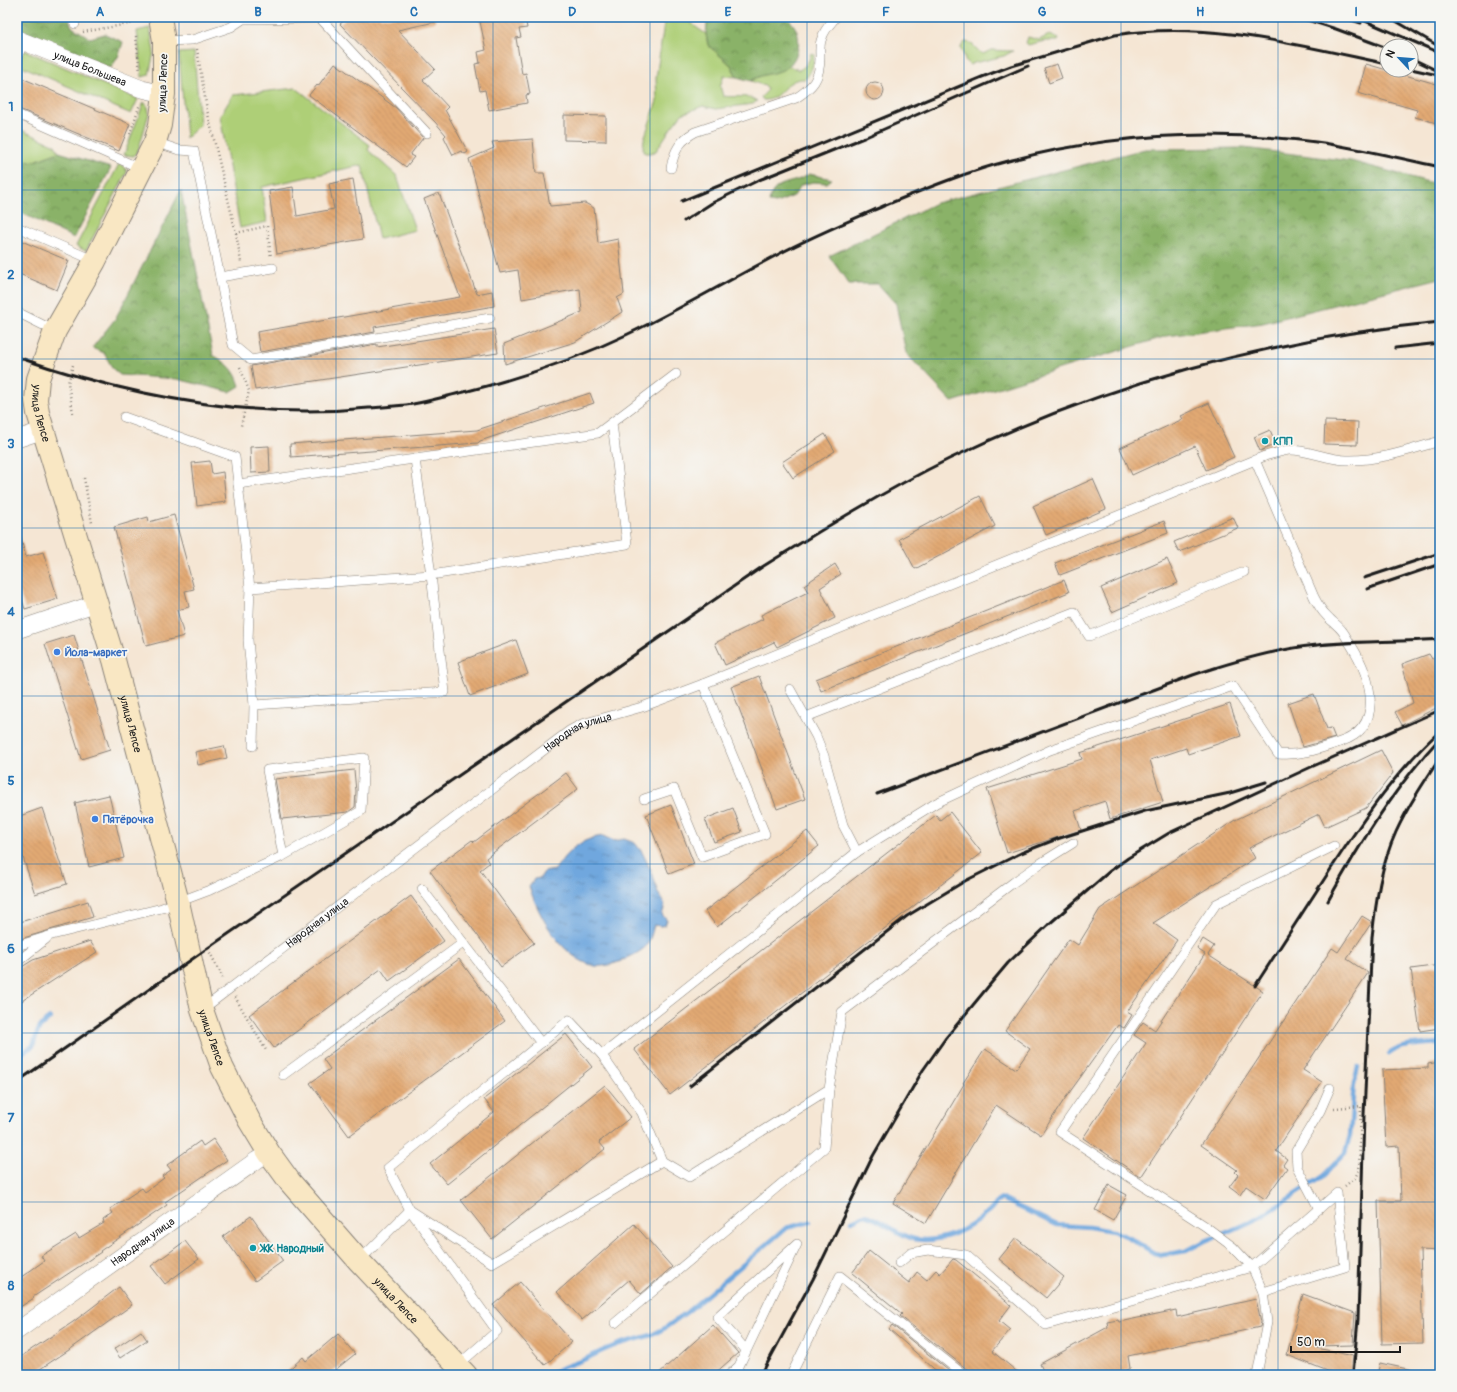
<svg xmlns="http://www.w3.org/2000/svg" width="1457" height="1392" viewBox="0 0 1457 1392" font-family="Pangolin,sans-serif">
  <defs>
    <pattern id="forest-crowns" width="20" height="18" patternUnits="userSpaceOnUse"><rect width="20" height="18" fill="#8ab268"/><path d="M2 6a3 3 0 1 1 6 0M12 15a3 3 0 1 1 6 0" fill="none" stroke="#709055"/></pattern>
    <pattern id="water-ripples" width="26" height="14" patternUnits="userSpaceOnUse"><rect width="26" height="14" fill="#70a7de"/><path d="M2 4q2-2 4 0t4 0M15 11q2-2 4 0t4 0" fill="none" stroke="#5b87b3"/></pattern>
    <pattern id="building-back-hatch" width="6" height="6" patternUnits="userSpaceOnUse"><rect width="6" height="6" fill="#e2a973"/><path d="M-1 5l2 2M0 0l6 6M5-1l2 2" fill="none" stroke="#c19163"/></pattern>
  </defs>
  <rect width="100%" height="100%" fill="#f6f6f2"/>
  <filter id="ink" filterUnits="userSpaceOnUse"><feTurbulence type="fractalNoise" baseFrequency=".025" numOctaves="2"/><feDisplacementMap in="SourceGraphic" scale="8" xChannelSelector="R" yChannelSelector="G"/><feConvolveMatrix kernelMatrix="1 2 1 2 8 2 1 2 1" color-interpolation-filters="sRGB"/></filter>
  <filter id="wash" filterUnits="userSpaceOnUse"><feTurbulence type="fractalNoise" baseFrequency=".012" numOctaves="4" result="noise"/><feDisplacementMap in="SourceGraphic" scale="16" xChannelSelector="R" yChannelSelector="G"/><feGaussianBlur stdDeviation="0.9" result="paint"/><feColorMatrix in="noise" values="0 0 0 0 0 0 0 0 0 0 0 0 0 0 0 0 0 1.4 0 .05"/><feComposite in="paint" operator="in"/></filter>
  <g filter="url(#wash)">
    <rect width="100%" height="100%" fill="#f5e6d4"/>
    <g fill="#aecf77" stroke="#65764a">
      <path d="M 665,17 L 685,17 L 697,28 L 706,34 L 708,45 L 731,65 L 737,77 L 724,76 L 720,86 L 723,96 C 735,98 747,94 757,101 L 753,104 L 716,109 L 703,106 L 682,114 L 671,128 L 656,151 L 650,153 L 645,153 L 643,148 L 644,139 L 657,101 L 656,78 Z"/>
      <polygon points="150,28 154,52 149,75 142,77 137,31"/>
      <polygon points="1050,35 1059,39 1058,41 1045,41 1028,45 1026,43 1028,37 1039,40 1047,36"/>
      <path d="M 965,42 C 974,42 976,51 983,54 L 991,50 L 1013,51 L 1004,56 L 974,63 L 970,65 L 965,61 C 966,56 961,52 961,47 Z"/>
      <polygon points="24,50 138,99 131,114 17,64"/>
      <polygon points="194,52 200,125 186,138 179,53"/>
      <path d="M 811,53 L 814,54 C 814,64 812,72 805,79 C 784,77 781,102 763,100 L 761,97 L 768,90 L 765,86 L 751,81 C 764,72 776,73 789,66 L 799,70 C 807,66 809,61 811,53 Z"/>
      <polygon points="296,88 370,145 368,150 397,176 415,230 379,239 362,165 262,187 267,222 240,228 220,116 233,95"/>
      <polygon points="144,102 148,107 149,113 139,148 134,156 124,155"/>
      <polygon points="17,128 55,145 59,152 32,162 17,159"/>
      <polygon points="119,164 124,166 127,172 86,251 76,246"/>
    </g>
    <g fill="url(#forest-crowns)" stroke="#536742">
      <polygon points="17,17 68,17 72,27 90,38 105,34 123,42 119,55 111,68 17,29"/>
      <path d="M 711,17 L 786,17 C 790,20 796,27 797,32 C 802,47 795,66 780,71 C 769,75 761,74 751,81 L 737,77 L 731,65 L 708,45 L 706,34 L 707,24 Z"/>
      <polygon points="1244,148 1351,161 1440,185 1440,278 1263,323 1167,336 952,402 906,353 896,304 878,284 849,284 829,256 936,203 1145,149"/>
      <polygon points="59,152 111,168 74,238 17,211 17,159 32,162"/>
      <path d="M 809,174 L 832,179 L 827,183 L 813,182 L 801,185 L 794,196 L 776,203 L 769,202 C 773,178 794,186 809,174 Z"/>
      <path d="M 181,190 L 213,355 C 228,364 235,369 240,386 L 230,392 L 177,379 L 120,375 L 113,369 L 104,353 L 92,348 L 115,319 L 121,308 Z"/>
    </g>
    <path fill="url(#water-ripples)" stroke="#46627d" d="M 603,836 L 614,841 L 624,839 L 635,843 L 642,852 L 653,875 L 658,893 L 665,905 L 662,915 L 667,920 L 665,925 L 661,926 L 654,925 C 652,931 651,939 647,945 C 643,951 628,958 621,961 C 614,964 603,967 595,966 C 562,959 538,915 529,886 L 534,879 L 540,878 L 544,872 L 555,870 C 567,851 580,839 603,836 Z"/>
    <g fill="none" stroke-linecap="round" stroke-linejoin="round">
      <g stroke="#70a7de" stroke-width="4.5">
        <path d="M 1389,1054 C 1403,1043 1423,1045 1440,1043"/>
        <path d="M 17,1056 L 33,1046 C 36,1034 39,1025 50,1018"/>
        <path d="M 852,1221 L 865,1215 C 881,1220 893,1231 908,1237 C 928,1245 953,1236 970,1226 C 978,1221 985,1215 991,1209 C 995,1204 996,1201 1002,1199 L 1057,1225 L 1089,1227 L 1113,1231 L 1128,1237 L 1154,1253 L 1163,1255 L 1186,1251 L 1205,1241 L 1235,1229 L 1261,1217 L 1323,1176 L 1345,1153 L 1350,1136 L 1354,1083 L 1358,1067"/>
        <polyline points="549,1375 561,1368 583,1360 602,1351 619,1344 652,1335 665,1328 687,1312 786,1228 810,1222"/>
      </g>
    </g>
    <g id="blocks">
      <g fill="url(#building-back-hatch)">
        <polygon points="348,17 435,17 435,22 398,30 435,69 423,80 448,107 445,110 468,152 465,154 461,151 453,155 444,137 446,135 435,122 340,24"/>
        <polygon points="479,17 525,17 527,28 519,29 521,37 516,38 522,74 526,73 530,94 526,95 527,103 489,110 485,90 480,91 475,64 480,63 478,52 486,50"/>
        <polygon points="335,63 396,108 423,138 410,155 414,157 406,167 309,95 317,85 318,86"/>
        <polygon points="1057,64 1062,78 1049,83 1044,68"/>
        <polygon points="1366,64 1440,85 1440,124 1415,117 1417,110 1358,93"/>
        <polygon points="17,76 130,124 119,151 17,108"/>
        <circle cx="875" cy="91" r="9"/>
        <polygon points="564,115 606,116 606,141 564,140"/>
        <polygon points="533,139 536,173 544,173 550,206 585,203 594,208 598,243 618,239 624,294 617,298 622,312 575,342 505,364 504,344 582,312 580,289 522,299 518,270 500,273 469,159 494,148 492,142"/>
        <polygon points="353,179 363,239 277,254 269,191 293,187 297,216 334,209 329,184"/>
        <polygon points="439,193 477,294 492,291 494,306 374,327 375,332 260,352 257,332 460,297 424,199"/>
        <polygon points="17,239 69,261 57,290 17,273"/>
        <polygon points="494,329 498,353 255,390 251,366 377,344 377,347"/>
        <polygon points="590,393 594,403 480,441 478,443 291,457 290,444 477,430"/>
        <polygon points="1209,403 1234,457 1206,470 1195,446 1132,475 1120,448 1183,419 1181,416"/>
        <polygon points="1325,421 1358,422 1357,445 1324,444"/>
        <polygon points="1270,430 1276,444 1260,451 1254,437"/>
        <polygon points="825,434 835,451 793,478 782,462"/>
        <polygon points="269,446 270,472 251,473 250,447"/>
        <polygon points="210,461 212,474 223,472 226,502 197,506 192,463"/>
        <polygon points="1093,479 1106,509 1046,535 1033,506"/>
        <polygon points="980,496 995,526 915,569 899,539"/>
        <polygon points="174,515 194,589 185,591 189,607 177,610 184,636 146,646 114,527 148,517 149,522"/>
        <polygon points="1233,517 1238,528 1179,552 1174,542"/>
        <polygon points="1164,521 1168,533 1060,575 1055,563"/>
        <polygon points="17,536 20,536 26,557 43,552 58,599 25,609 17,584"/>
        <polygon points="1167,559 1178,583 1112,612 1101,588"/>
        <polygon points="835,564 841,574 820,588 835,618 777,647 774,642 725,665 715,643 763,619 761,615 808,592 804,585"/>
        <polygon points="1064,580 1069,592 821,691 816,679"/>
        <polygon points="74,635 110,750 81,759 45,644"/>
        <polygon points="516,640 528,674 470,696 458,662"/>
        <polygon points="1429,654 1432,659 1440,656 1440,706 1402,725 1395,712 1413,703 1402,664"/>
        <polygon points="759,676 805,799 777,809 731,687"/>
        <polygon points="1314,694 1327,729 1331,728 1335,738 1303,747 1288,703"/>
        <polygon points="1230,704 1241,736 1188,754 1186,748 1150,760 1163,802 1110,819 1105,801 1075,811 1081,830 1007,853 987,789 1082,759 1080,753"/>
        <polygon points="224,746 227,758 198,765 195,752"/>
        <polygon points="1381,750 1393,773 1366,808 1325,827 1319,814 1249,848 1255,858 1153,923 1177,940 1127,1012 1132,1015 1124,1028 1118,1025 1064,1100 1041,1135 996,1105 926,1223 893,1203 964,1084 963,1083 985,1049 1016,1069 1030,1049 1005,1031 1069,939 1078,945 1100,909 1235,820"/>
        <polygon points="354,770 356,791 355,807 348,812 282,819 275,779"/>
        <polygon points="566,773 578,789 486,858 489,863 480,870 534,943 501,967 430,871 472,840 474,842"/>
        <polygon points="109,795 124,858 89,867 75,803"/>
        <polygon points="671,805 694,864 669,874 646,815"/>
        <polygon points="42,808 67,884 35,894 17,839 17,817"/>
        <polygon points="733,808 742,832 714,842 705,819"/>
        <polygon points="950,812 982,853 670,1095 634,1049 936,815 940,820"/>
        <polygon points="807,831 819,846 717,927 705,911"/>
        <polygon points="411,896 444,941 389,981 381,969 274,1048 249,1015"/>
        <polygon points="88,901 93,917 17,940 17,923"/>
        <polygon points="1362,916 1372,922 1347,959 1368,973 1303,1070 1322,1082 1276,1151 1287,1159 1283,1165 1287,1168 1265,1199 1246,1186 1240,1195 1229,1187 1238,1175 1235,1172 1237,1170 1201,1145 1332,948 1338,952"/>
        <polygon points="1203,939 1214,946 1208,955 1263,991 1141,1177 1083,1138 1146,1043 1134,1035 1143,1022 1155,1030 1205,954 1197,949"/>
        <polygon points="90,941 97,952 17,1004 17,970 33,960"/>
        <polygon points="459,959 505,1021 349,1136 310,1083 330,1069 323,1059"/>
        <polygon points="1440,965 1440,1028 1420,1031 1411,969"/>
        <polygon points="566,1034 592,1067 447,1184 430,1164 494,1112 484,1099"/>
        <polygon points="1440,1062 1440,1251 1420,1250 1423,1343 1382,1344 1378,1201 1401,1201 1399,1146 1386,1147 1382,1070 1428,1068 1428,1064"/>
        <polygon points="605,1085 631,1117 599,1142 605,1149 492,1239 461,1200"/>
        <polygon points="213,1139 227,1160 165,1202 167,1205 100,1251 101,1252 33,1297 34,1298 17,1309 17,1280 44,1261 41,1256 76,1234 79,1238 104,1223 103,1220 113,1213 110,1209 142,1188 145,1192 164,1178 162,1176 171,1170 167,1165 200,1141 203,1146"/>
        <polygon points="1109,1185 1127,1195 1113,1220 1095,1210"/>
        <polygon points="251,1216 283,1261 255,1281 223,1236"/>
        <polygon points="634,1224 672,1267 641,1294 629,1280 582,1320 557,1292"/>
        <polygon points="1016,1238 1064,1277 1046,1298 999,1259"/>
        <polygon points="185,1241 199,1259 165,1284 151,1266"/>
        <polygon points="869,1251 909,1283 917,1272 927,1280 936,1270 940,1274 953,1259 956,1260 1011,1305 999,1321 1010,1330 992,1351 1021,1375 970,1375 968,1370 900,1316 902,1314 852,1273"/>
        <polygon points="520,1282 572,1342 545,1365 493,1305"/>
        <polygon points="119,1287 132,1305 72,1348 31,1375 17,1375 17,1359 73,1322"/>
        <polygon points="1303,1294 1355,1313 1353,1345 1318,1346 1317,1348 1353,1356 1351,1375 1338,1375 1287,1355"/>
        <polygon points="1256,1299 1261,1322 1260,1327 1128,1356 1130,1368 1117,1375 1045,1375 1040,1364 1108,1327 1107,1322 1118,1320 1119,1322 1176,1310 1177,1317"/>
        <polygon points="713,1325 738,1353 713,1375 657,1375"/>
        <polygon points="892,1325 954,1375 941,1375 889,1329"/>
        <polygon points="141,1331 147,1340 120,1358 114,1349"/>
        <polygon points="338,1334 355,1354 329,1375 283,1375 303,1357 306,1361"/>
        <polygon points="1380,1363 1412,1370 1411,1375 1377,1375"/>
      </g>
    </g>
  </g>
  <g filter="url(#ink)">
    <use href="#blocks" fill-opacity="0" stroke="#888178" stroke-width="1"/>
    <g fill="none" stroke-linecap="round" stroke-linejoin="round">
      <g stroke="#888178" stroke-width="10">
        <g id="service">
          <polyline points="74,17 75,24"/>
          <polyline points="320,17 320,18 427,133"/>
          <polyline points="164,41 192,40 231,27 243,19 320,18 321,17"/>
          <polyline points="17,57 24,42"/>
          <polyline points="17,114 142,169"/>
          <polyline points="155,142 179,150 194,151 220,277 233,345 251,360 490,318"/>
          <path d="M 671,168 C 674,151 680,140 695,132 L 796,98 C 813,87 820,79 820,57 C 820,51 819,44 822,38 C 824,30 830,24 836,17"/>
          <polyline points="17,227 95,261"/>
          <polyline points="220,277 273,268"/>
          <polyline points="17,312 55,331"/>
          <polyline points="124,417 235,457 250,588 248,640 254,705 253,746"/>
          <polyline points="238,484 598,433 676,374"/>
          <polyline points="250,588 431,575 415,459"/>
          <path d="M 703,684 L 1265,456 C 1273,454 1281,451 1289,450 C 1306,449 1328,460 1347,460 C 1379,461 1409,450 1440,441"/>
          <polyline points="790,689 816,736 824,756 843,825 857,852"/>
          <polyline points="254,705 445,692 431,575 627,544 612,423"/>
          <polyline points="806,717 1074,612 1089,636 1244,572"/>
          <polyline points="422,889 541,1043"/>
          <polyline points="17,946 52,935 162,908 210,890 283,856 267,770 364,758 361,811 283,856"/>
          <polyline points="17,962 46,939"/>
          <path id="s1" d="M 203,1009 L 569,731 L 582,724 L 642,707 L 703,684 L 765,834 L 702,857 L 674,789 L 644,799"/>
          <polyline points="602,1055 642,1113 662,1161"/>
          <polyline points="283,1075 463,943"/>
          <polyline points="1319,1209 1297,1167 1296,1151 1320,1111 1330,1088"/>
          <polyline points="359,1261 410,1210 492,1263 662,1161 689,1177 829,1089 842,1012 1014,882 1041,863 1073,843"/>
          <polyline points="899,1263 911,1253 928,1250 966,1255 1046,1325 1252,1267 1337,1193 1345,1267 1263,1292 1267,1322 1257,1375"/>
          <polyline points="1263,1292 1252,1267 1233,1247 1205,1226 1060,1132 1216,904 1334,846"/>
          <polyline points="615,1323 824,1148 829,1089"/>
          <path d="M 457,1366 L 497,1331 L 410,1210 L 388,1168 L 569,1020 L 602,1055 L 857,852 L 936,803 L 1050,750 L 1233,686 L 1278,754 C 1301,756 1319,749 1340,742 C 1387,727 1370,675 1351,645 C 1348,641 1346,636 1343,632 C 1338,625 1331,621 1326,615 C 1321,610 1317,603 1314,597 L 1255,460"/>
          <polyline points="729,1375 739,1366 797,1244 717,1317 746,1350"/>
          <polyline points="791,1375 840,1276 964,1375"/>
        </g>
      </g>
      <g stroke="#888178" stroke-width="18">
        <g id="minor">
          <path id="s2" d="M 17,39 L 142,89 L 164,94"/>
          <polyline points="17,439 44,430"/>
          <polyline points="17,630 97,603"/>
          <path id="s3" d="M 17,1331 L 257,1160 L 269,1153"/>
        </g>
      </g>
      <g stroke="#888178" stroke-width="24">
        <g id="secondary">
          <path id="s4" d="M 160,17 L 164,41 L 164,94 L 160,125 L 155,142 L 118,215 L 95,261 L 55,331 L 38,379 L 36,400 L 38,413 L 114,660 L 178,902 L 202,1010 L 222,1067 L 249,1120 L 269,1153 L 290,1182 L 359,1261 L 466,1375"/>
        </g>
      </g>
      <g stroke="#888178" stroke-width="2.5" stroke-dasharray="1 3" stroke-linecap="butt">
        <polyline points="189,19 191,17"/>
        <polyline points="83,32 134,23"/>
        <polyline points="136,36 140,72"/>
        <polyline points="197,49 207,110 236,233 241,262"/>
        <polyline points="130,134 140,104"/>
        <polyline points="236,233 267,226 271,258"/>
        <polyline points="240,367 249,391 241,426"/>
        <polyline points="73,413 68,383 73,365"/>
        <polyline points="84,478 92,523"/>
        <polyline points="208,949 224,980"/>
        <polyline points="235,997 267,1052"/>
        <polyline points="1334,1108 1361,1106 1359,1170 1355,1178 1345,1186"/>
      </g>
      <use href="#service" stroke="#fff" stroke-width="9"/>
      <use href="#minor" stroke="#fff" stroke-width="17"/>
      <use href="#secondary" stroke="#f9e7c3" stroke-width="22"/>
      <g stroke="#1c1c1c" stroke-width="3">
        <polyline points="1298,17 1336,29 1387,48"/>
        <polyline points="1342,17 1361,23"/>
        <polyline points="1356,17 1440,53"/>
        <polyline points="1389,17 1440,47"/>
        <polyline points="1411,58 1440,72"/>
        <polyline points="1411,69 1438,75"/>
        <path d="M 682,201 L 982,77 L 1011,66 L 1115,35 C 1206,20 1298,45 1387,64"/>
        <polyline points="684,221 712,203 759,180 866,137 1028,66"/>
        <polyline points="1395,348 1440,343"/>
        <path d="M 17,357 C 129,396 250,420 369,408 C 383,407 399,406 413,404 C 430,401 447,396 464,392 C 520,378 574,360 626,335 C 677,311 727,281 777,255 C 813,236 849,221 886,205 C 927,188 969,171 1012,160 C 1111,134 1215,129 1316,142 C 1358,148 1399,158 1440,167"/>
        <polyline points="1364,578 1440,553"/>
        <polyline points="1367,589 1440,564"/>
        <path d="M 877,794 L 1193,675 C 1226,664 1259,654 1294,648 C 1342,640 1391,643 1440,639"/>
        <path d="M 1328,901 C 1360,843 1395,787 1440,738"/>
        <path d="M 1255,986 C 1282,944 1309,902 1336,861 C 1367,814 1398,769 1440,731"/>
        <path d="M 17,1082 L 208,948 L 762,567 C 823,529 884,491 949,459 C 1102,385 1271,338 1440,322"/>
        <polyline points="690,1086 907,916 965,881 1021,853 1057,839 1145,811 1230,793 1266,782"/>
        <polyline points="761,1375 813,1279 873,1156 923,1070 945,1039 987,988 1008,963 1048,925 1110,871 1128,858 1169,833 1309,768 1440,710"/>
        <path d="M 1353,1375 L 1358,1319 L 1364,1115 L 1372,937 C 1376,901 1381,865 1396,832 C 1408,806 1424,782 1440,758"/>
      </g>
    </g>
  </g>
  <path fill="none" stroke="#1f6fb2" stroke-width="1" stroke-opacity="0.55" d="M 179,17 L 179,1375M 336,17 L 336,1375M 493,17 L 493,1375M 650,17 L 650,1375M 807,17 L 807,1375M 964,17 L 964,1375M 1121,17 L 1121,1375M 1278,17 L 1278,1375M 17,190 L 1440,190M 17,359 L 1440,359M 17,528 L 1440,528M 17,696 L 1440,696M 17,864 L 1440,864M 17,1033 L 1440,1033M 17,1202 L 1440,1202"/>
  <g fill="#0f9aa8" stroke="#f6f6f2" stroke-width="1.5">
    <circle cx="1265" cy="441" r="4"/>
    <circle cx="253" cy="1248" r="4"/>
  </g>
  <g fill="#3f7fe0" stroke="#f6f6f2" stroke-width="1.5">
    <circle cx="57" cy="652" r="4"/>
    <circle cx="95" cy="819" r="4"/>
  </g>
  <g text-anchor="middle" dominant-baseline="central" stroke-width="3.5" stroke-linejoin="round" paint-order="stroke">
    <g font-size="11" fill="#1c1c1c" stroke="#f6f6f2">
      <text stroke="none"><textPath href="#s2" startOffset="79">улица Большева</textPath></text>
      <text transform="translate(163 83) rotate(-88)">улица Лепсе</text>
      <text stroke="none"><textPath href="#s4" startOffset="426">улица Лепсе</textPath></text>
      <text stroke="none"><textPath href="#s4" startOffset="750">улица Лепсе</textPath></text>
      <text stroke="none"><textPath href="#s1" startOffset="467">Народная улица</textPath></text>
      <text stroke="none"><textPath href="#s1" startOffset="143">Народная улица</textPath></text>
      <text stroke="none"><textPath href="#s4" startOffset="1074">улица Лепсе</textPath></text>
      <text stroke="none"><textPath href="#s3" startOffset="154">Народная улица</textPath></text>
      <text stroke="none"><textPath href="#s4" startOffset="1398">улица Лепсе</textPath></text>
    </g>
    <g font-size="11" font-weight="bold" fill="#0d838f" stroke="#f6f6f2" text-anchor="start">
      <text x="1273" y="441">КПП</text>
      <text x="261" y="1248">ЖК Народный</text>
    </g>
    <g font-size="11" font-weight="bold" fill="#366cbe" stroke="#f6f6f2" text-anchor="start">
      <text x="65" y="652">Йола-маркет</text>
      <text x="103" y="819">Пятёрочка</text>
    </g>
  </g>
  <rect width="1457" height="1392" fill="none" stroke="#f6f6f2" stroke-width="44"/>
  <g transform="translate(1399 58) rotate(296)"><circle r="19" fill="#f6f6f2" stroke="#9f9f9c"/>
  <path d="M0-3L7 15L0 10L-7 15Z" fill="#1f6fb2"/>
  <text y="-6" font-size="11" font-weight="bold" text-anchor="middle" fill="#1c1c1c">N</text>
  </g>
  <path d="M1291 1346v6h109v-6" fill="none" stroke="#1c1c1c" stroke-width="2"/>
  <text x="1297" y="1346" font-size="12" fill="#1c1c1c" stroke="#f6f6f2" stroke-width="3" paint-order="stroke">50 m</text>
  <rect x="22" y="22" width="1413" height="1348" fill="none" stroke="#1f6fb2" stroke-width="1.5"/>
  <g font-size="13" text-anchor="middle" font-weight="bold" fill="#1f6fb2">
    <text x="100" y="16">A</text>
    <text x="258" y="16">B</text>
    <text x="414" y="16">C</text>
    <text x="572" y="16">D</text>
    <text x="728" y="16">E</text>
    <text x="886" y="16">F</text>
    <text x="1042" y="16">G</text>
    <text x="1200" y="16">H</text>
    <text x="1356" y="16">I</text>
    <text x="11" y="111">1</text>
    <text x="11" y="279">2</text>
    <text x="11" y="448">3</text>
    <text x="11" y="616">4</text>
    <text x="11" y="785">5</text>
    <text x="11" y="953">6</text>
    <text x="11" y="1122">7</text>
    <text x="11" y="1290">8</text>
  </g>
</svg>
